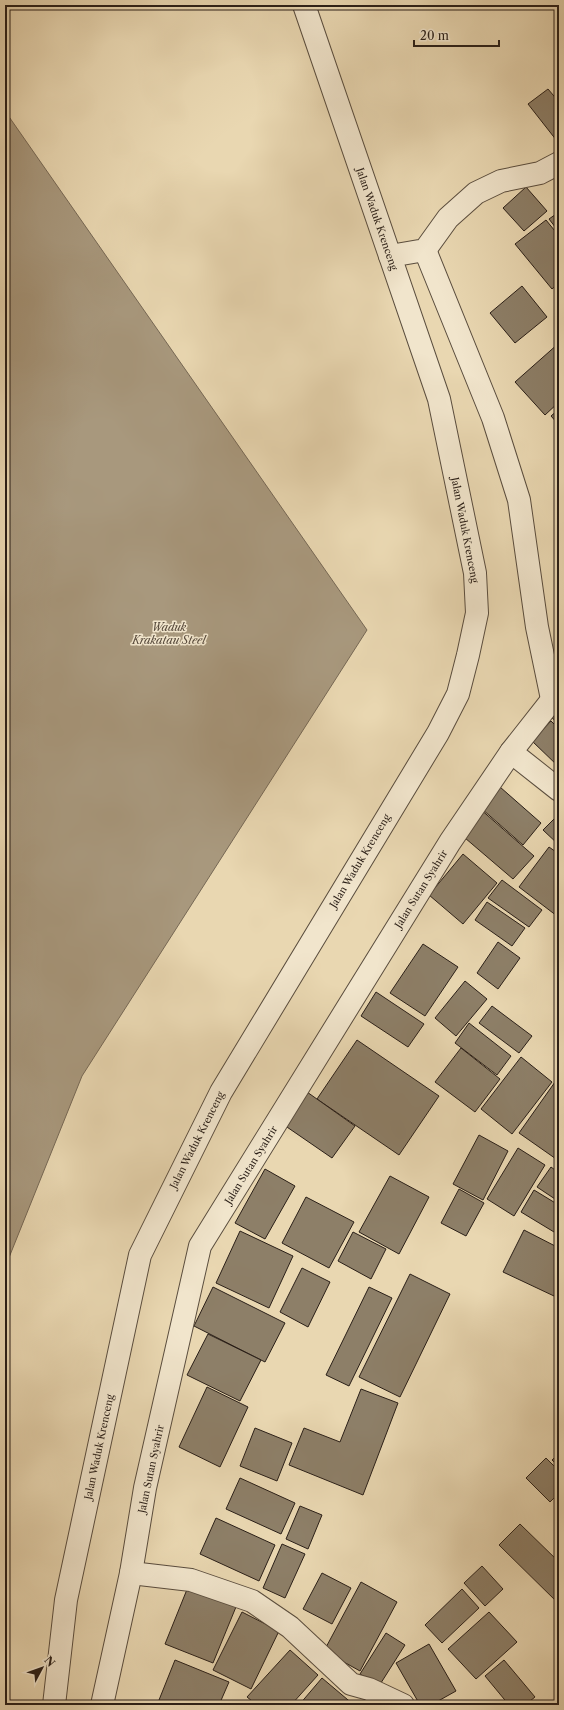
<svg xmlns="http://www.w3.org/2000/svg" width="564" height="1710" viewBox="0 0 564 1710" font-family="'Libre Caslon Text',serif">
  <rect width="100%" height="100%" fill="#e9d7b1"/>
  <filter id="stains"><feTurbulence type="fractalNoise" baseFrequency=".005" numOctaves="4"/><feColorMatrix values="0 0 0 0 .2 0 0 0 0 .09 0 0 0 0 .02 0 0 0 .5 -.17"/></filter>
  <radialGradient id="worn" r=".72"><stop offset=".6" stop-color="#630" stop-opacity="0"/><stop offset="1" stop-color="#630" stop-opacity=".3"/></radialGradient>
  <polygon fill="#a8987d" stroke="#766855" points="5,111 367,630 82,1076 6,1265 5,1271"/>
  <g fill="#8d7f68" stroke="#2a1f18">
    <polygon points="548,89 559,102 559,139 557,141 528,104"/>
    <polygon points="526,187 547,211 524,231 503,208"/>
    <polygon points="559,212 559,232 549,219"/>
    <polygon points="546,220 559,236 559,283 552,289 515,244"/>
    <polygon points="522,286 547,317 515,343 490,313"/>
    <polygon points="559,343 559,402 545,415 515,382"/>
    <polygon points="559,409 559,425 551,416"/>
    <polygon points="559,708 559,724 551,717"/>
    <polygon points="551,721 559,729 559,767 532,741"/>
    <polygon points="500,787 541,823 523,845 482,809"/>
    <polygon points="479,808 534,856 513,879 458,832"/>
    <polygon points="559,814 559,845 543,830"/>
    <polygon points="549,847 559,854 559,914 557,916 519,887"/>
    <polygon points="463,854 497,883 463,924 429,895"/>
    <polygon points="502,880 542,910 529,927 488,898"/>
    <polygon points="487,902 525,928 512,946 475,920"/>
    <polygon points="498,942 520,958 498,989 477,973"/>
    <polygon points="423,944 458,967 425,1016 390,993"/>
    <polygon points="465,981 487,999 456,1036 435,1018"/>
    <polygon points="376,992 424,1024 408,1047 361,1016"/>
    <polygon points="492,1006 532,1036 519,1053 479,1023"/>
    <polygon points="469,1023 511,1056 497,1075 455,1043"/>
    <polygon points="357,1040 439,1096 399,1155 317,1099"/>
    <polygon points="461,1048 500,1079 475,1112 435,1082"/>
    <polygon points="521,1057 552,1082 512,1134 481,1109"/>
    <polygon points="555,1082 559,1085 559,1161 519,1133"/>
    <polygon points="307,1092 355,1126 332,1158 284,1125"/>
    <polygon points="479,1135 508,1151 483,1200 453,1184"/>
    <polygon points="518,1148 545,1165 514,1216 487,1199"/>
    <polygon points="551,1167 559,1173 559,1193 555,1199 537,1187"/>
    <polygon points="265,1169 295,1186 265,1239 235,1223"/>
    <polygon points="390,1176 429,1197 399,1254 359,1232"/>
    <polygon points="459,1189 484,1203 466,1236 441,1223"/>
    <polygon points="534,1190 557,1204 559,1201 559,1235 521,1212"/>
    <polygon points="306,1197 354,1222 329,1268 282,1243"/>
    <polygon points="524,1230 559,1248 559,1285 554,1296 503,1272"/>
    <polygon points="240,1231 293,1256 269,1308 216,1283"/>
    <polygon points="353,1232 386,1249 371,1279 338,1261"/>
    <polygon points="302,1268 330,1282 308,1327 280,1312"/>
    <polygon points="410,1274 450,1294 400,1397 359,1377"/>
    <polygon points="213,1287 285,1323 265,1362 194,1326"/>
    <polygon points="369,1287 392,1298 349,1386 326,1375"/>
    <polygon points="208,1334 261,1360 240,1401 187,1375"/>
    <polygon points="207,1387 248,1407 220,1467 179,1447"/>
    <polygon points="361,1389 398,1403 363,1495 289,1465 304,1428 340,1442"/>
    <polygon points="255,1428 292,1443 277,1481 240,1466"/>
    <polygon points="559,1453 559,1467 552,1460"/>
    <polygon points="546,1458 559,1471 559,1493 550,1502 526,1478"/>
    <polygon points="240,1478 295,1503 281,1534 226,1509"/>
    <polygon points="300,1506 322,1515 308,1549 286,1539"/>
    <polygon points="216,1518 275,1545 259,1581 200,1554"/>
    <polygon points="520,1524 559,1562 559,1604 499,1545"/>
    <polygon points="282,1544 305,1554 285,1598 263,1588"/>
    <polygon points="482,1566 503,1589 485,1606 464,1583"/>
    <polygon points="322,1573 351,1588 332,1624 303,1609"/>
    <polygon points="190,1582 238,1602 213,1663 165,1644"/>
    <polygon points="361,1582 397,1602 360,1671 324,1651"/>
    <polygon points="462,1589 479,1608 442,1643 425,1625"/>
    <polygon points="242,1612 279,1631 251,1689 213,1670"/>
    <polygon points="489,1612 517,1642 476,1679 448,1649"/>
    <polygon points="386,1633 405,1645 379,1686 360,1674"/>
    <polygon points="429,1644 456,1691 431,1705 420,1705 396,1663"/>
    <polygon points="290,1650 318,1675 291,1705 257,1705 247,1697"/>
    <polygon points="175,1660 229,1682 219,1705 157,1705"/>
    <polygon points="504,1660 535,1697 525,1705 509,1705 485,1676"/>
    <polygon points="322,1678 354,1705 299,1705"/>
  </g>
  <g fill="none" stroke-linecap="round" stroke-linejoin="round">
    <g stroke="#5a4d3e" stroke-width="24">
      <g id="minor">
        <polyline points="425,250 493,418 519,500 537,627 552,699"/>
        <polyline points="390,256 425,250 448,218 476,193 501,181 540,173 559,163"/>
        <polyline points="511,752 559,790"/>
        <polyline points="131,1573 191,1580 252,1601 290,1627 351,1684 369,1689 403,1705"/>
        <polyline points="54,1705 66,1600 140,1255 221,1092 438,733 458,694 468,655 477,613 475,573 439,399 304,5"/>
        <polyline points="102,1705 131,1573 145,1488 200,1246 450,842 511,752 559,691"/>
      </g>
    </g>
    <use href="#minor" stroke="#f1e5cc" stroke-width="22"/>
  </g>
  <g text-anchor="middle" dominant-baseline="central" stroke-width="3" stroke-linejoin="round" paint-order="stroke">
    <g font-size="10" fill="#2a1f18" stroke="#f1e5cc">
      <text transform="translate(377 219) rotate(71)">Jalan Waduk Krenceng</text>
      <text transform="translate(465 530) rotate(79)">Jalan Waduk Krenceng</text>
      <text transform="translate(360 861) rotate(-59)">Jalan Waduk Krenceng</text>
      <text transform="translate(421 889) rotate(-58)">Jalan Sutan Syahrir</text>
      <text transform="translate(197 1140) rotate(-63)">Jalan Waduk Krenceng</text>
      <text transform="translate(251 1165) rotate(-58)">Jalan Sutan Syahrir</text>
      <text transform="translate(99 1447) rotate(-78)">Jalan Waduk Krenceng</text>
      <text transform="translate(151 1469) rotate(-78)">Jalan Sutan Syahrir</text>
    </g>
    <g font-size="11" font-style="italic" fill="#56493b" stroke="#f1e5cc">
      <text x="169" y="627">Waduk<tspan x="169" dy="13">Krakatau Steel</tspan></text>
    </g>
  </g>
  <rect width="564" height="1710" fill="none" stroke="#e9d7b1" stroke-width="20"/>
  <rect x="6" y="6" width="552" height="1698" fill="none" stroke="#2a1f18" stroke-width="2"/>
  <rect x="10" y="10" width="544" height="1690" fill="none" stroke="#2a1f18"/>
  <g transform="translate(42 1668) rotate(49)" stroke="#f1e5cc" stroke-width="3" paint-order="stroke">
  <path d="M0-3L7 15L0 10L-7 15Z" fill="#2a1f18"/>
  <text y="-6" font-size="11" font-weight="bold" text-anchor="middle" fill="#2a1f18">N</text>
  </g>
  <path d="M414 40v6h85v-6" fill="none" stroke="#2a1f18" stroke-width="2"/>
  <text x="420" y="40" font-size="12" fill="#2a1f18" stroke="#f1e5cc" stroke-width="3" paint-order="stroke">20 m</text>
  <rect width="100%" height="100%" filter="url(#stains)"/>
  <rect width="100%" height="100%" fill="url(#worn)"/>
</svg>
